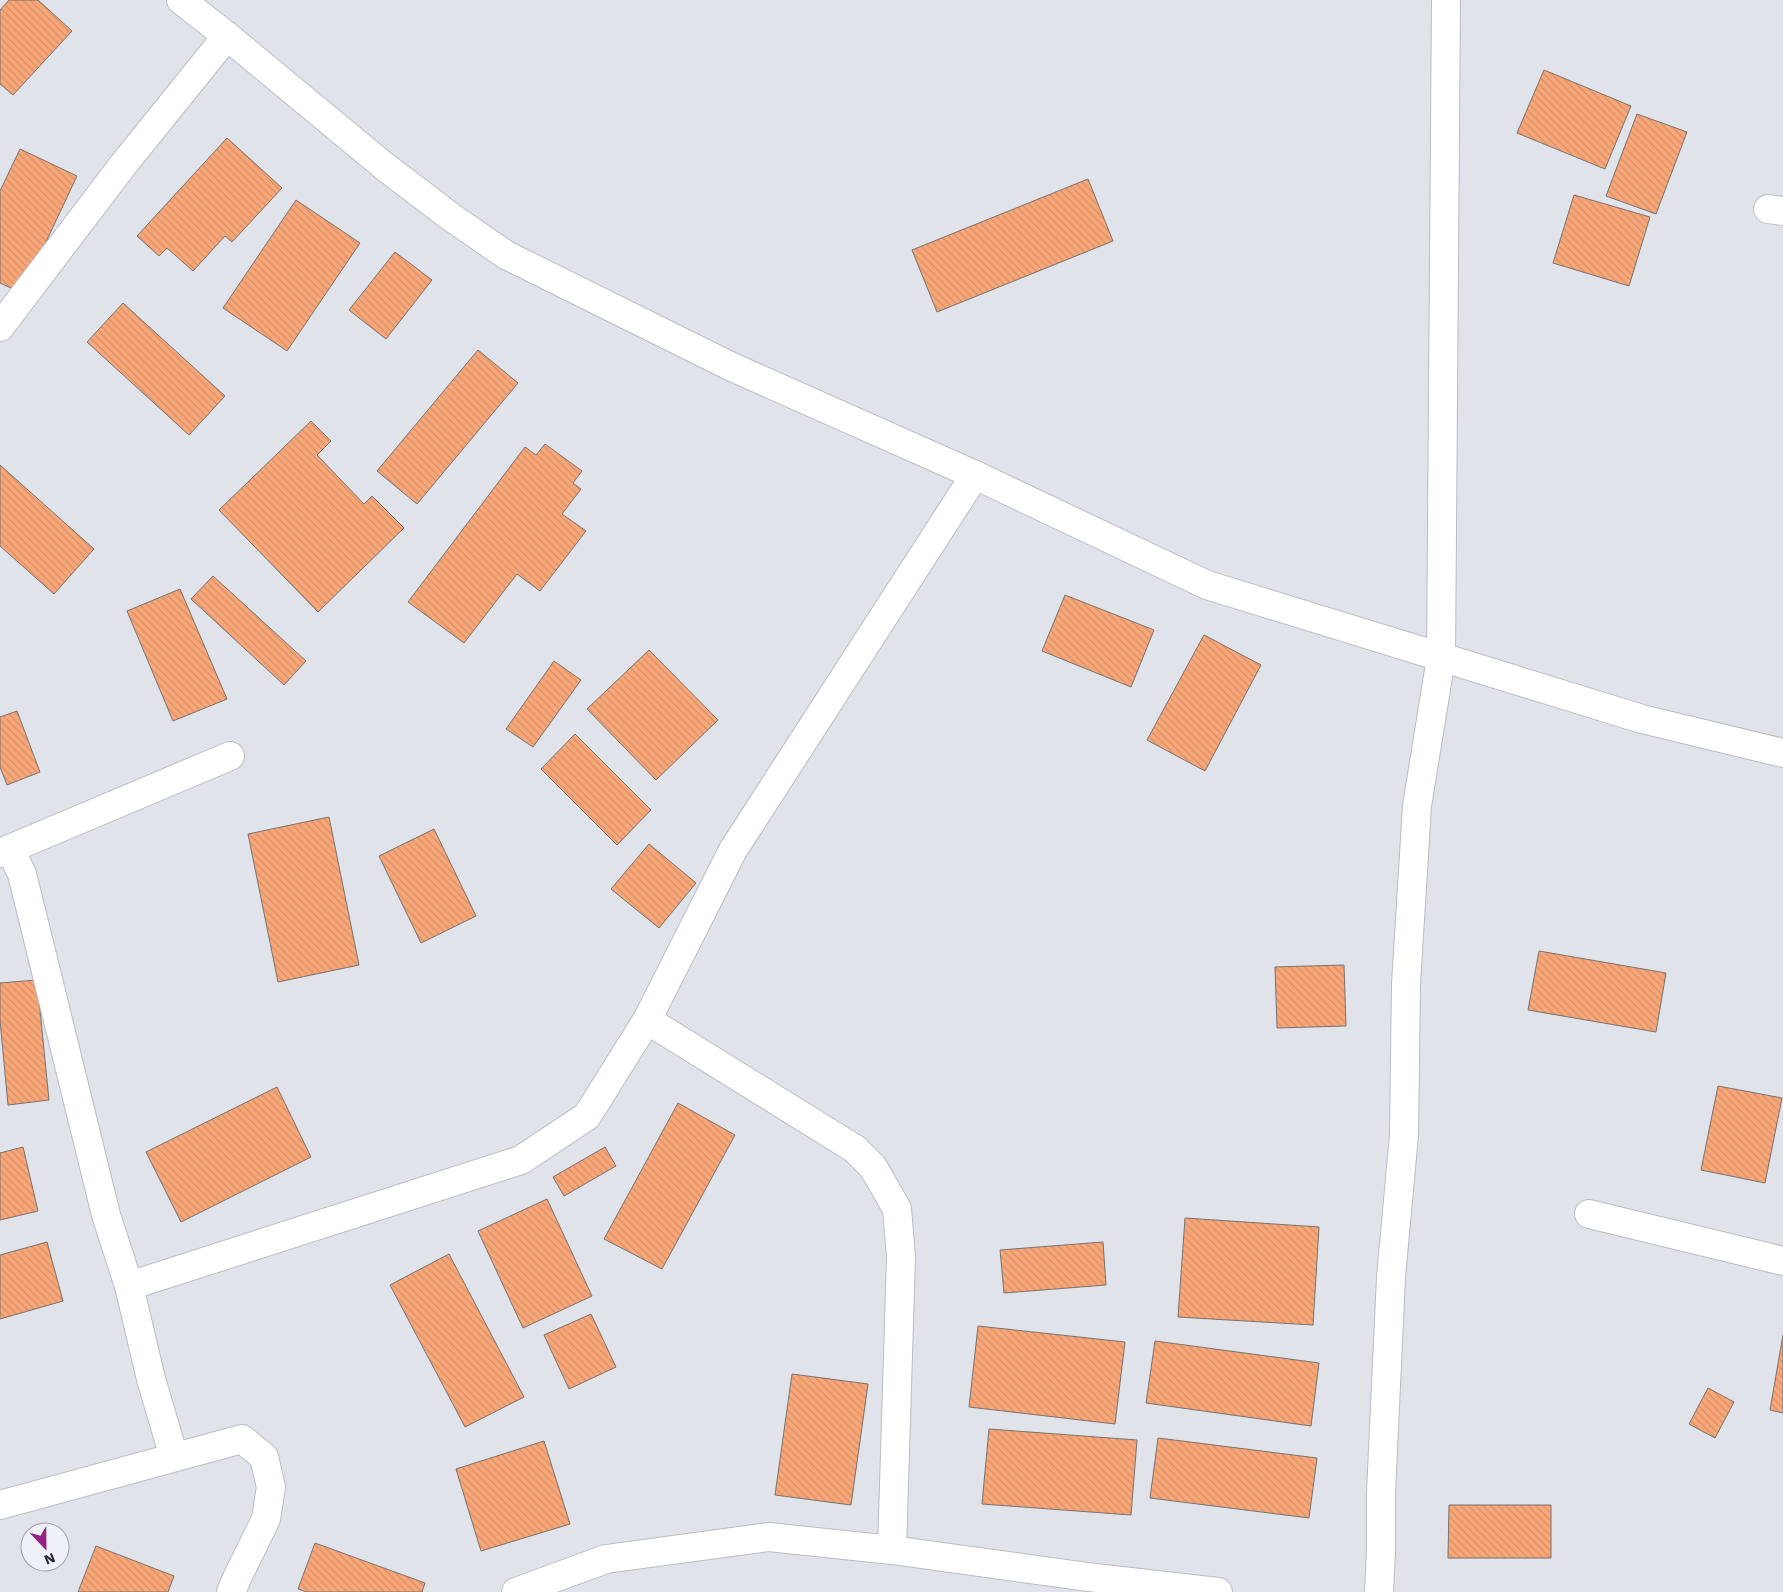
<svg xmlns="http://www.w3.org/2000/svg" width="1783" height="1592" viewBox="0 0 1783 1592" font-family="'Work Sans',sans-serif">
  <defs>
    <pattern id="building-back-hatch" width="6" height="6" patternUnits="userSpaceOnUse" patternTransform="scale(1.25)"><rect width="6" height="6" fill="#f9a778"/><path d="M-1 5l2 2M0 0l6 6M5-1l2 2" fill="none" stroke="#d59068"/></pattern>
  </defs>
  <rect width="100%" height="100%" fill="#e0e4ea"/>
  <g fill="url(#building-back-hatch)" stroke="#78716e">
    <polygon points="9,0 38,0 72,31 13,95 0,84 0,10"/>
    <polygon points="1544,70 1631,106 1605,169 1517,133"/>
    <polygon points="1637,114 1687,132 1656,214 1606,196"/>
    <polygon points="227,138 282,188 232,242 225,236 193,271 167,248 159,256 137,236"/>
    <polygon points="20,149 77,176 22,293 0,283 0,191"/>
    <polygon points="1088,179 1113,241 937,312 912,250"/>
    <polygon points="1574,195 1650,217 1629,286 1553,263"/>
    <polygon points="296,200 360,243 287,351 223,308"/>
    <polygon points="395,252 432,280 386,339 349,310"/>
    <polygon points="123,303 225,396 189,435 87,342"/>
    <polygon points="478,350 518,383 417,504 377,471"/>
    <polygon points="311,421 331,441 317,455 364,504 372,496 404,528 318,612 219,510"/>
    <polygon points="545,444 582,471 573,483 581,489 562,514 586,531 540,591 517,574 464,643 408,602 525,447 536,455"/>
    <polygon points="0,465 94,549 54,594 0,546"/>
    <polygon points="213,576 306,661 284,685 191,599"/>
    <polygon points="180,589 227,699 173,721 127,611"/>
    <polygon points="1065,595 1154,630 1131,687 1042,651"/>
    <polygon points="1204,635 1261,665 1205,771 1147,740"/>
    <polygon points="649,650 718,720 656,780 587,709"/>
    <polygon points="554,661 581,680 533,747 506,729"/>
    <polygon points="17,711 40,772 7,785 0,767 0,717"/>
    <polygon points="575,734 651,810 617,845 541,769"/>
    <polygon points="329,817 359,965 278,982 248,834"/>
    <polygon points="434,829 476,916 421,943 379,856"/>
    <polygon points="649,844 696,883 659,928 611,889"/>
    <polygon points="1539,951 1666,973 1656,1032 1528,1010"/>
    <polygon points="1344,965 1346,1026 1277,1028 1275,967"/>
    <polygon points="37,980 49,1100 8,1105 0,1020 0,983"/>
    <polygon points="1718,1086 1782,1098 1765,1183 1701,1170"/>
    <polygon points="277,1087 311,1157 181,1222 146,1152"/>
    <polygon points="678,1103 735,1135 662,1269 604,1239"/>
    <polygon points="23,1147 38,1211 0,1220 0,1153"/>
    <polygon points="605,1147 616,1166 564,1196 553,1177"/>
    <polygon points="547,1199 592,1296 523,1328 478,1231"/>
    <polygon points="1185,1218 1319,1227 1313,1325 1178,1317"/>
    <polygon points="47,1242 63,1301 0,1319 0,1255"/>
    <polygon points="1103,1242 1106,1285 1004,1293 1000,1250"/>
    <polygon points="449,1254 524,1397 465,1427 390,1285"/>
    <polygon points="591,1314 616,1367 569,1389 544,1335"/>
    <polygon points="978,1326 1125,1342 1115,1424 969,1407"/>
    <polygon points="1783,1335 1783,1413 1770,1410"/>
    <polygon points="1155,1341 1319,1363 1311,1426 1146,1403"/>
    <polygon points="792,1374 868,1384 851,1505 775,1495"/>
    <polygon points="1708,1388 1734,1402 1715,1438 1689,1424"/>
    <polygon points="989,1429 1137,1440 1131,1515 982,1504"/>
    <polygon points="1158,1438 1317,1458 1309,1518 1150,1498"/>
    <polygon points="544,1441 570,1524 481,1551 456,1469"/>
    <polygon points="1449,1505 1551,1505 1551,1558 1448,1558"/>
    <polygon points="315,1543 425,1583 422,1592 307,1592 298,1589"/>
    <polygon points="96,1546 174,1576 168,1592 78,1592"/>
  </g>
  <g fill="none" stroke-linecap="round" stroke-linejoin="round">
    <g stroke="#b9bdc3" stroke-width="30">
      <g id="minor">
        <polyline points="181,0 227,36 384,166 451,217 506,255 732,367 975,475 1207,585 1642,719 1783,753"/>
        <polyline points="1768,209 1783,211"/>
        <polyline points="0,327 123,165 227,36"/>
        <polyline points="10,849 22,874 106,1215 129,1286 151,1379 174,1457"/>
        <polyline points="0,853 230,756"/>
        <polyline points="647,1020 855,1149 873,1167 897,1209 901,1257 892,1550"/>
        <polyline points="1589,1214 1783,1261"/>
        <polyline points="129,1286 521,1160 587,1116 647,1020 733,850 975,475"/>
        <polyline points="0,1505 242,1439 264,1457 271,1487 266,1519 237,1578 231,1592"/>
        <polyline points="516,1592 606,1559 769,1537 892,1550 1088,1577 1218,1592"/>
        <polyline points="1379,1592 1381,1552 1381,1493 1391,1277 1404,1135 1406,984 1417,806 1441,658 1446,0"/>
      </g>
    </g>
    <use href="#minor" stroke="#fff" stroke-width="28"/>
  </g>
  <g transform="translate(45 1547) rotate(158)"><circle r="24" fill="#eef1f8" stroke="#9fa2a7"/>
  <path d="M0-4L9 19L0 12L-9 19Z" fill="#932282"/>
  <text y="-8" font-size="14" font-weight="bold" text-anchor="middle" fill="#292b2d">N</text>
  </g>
</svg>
